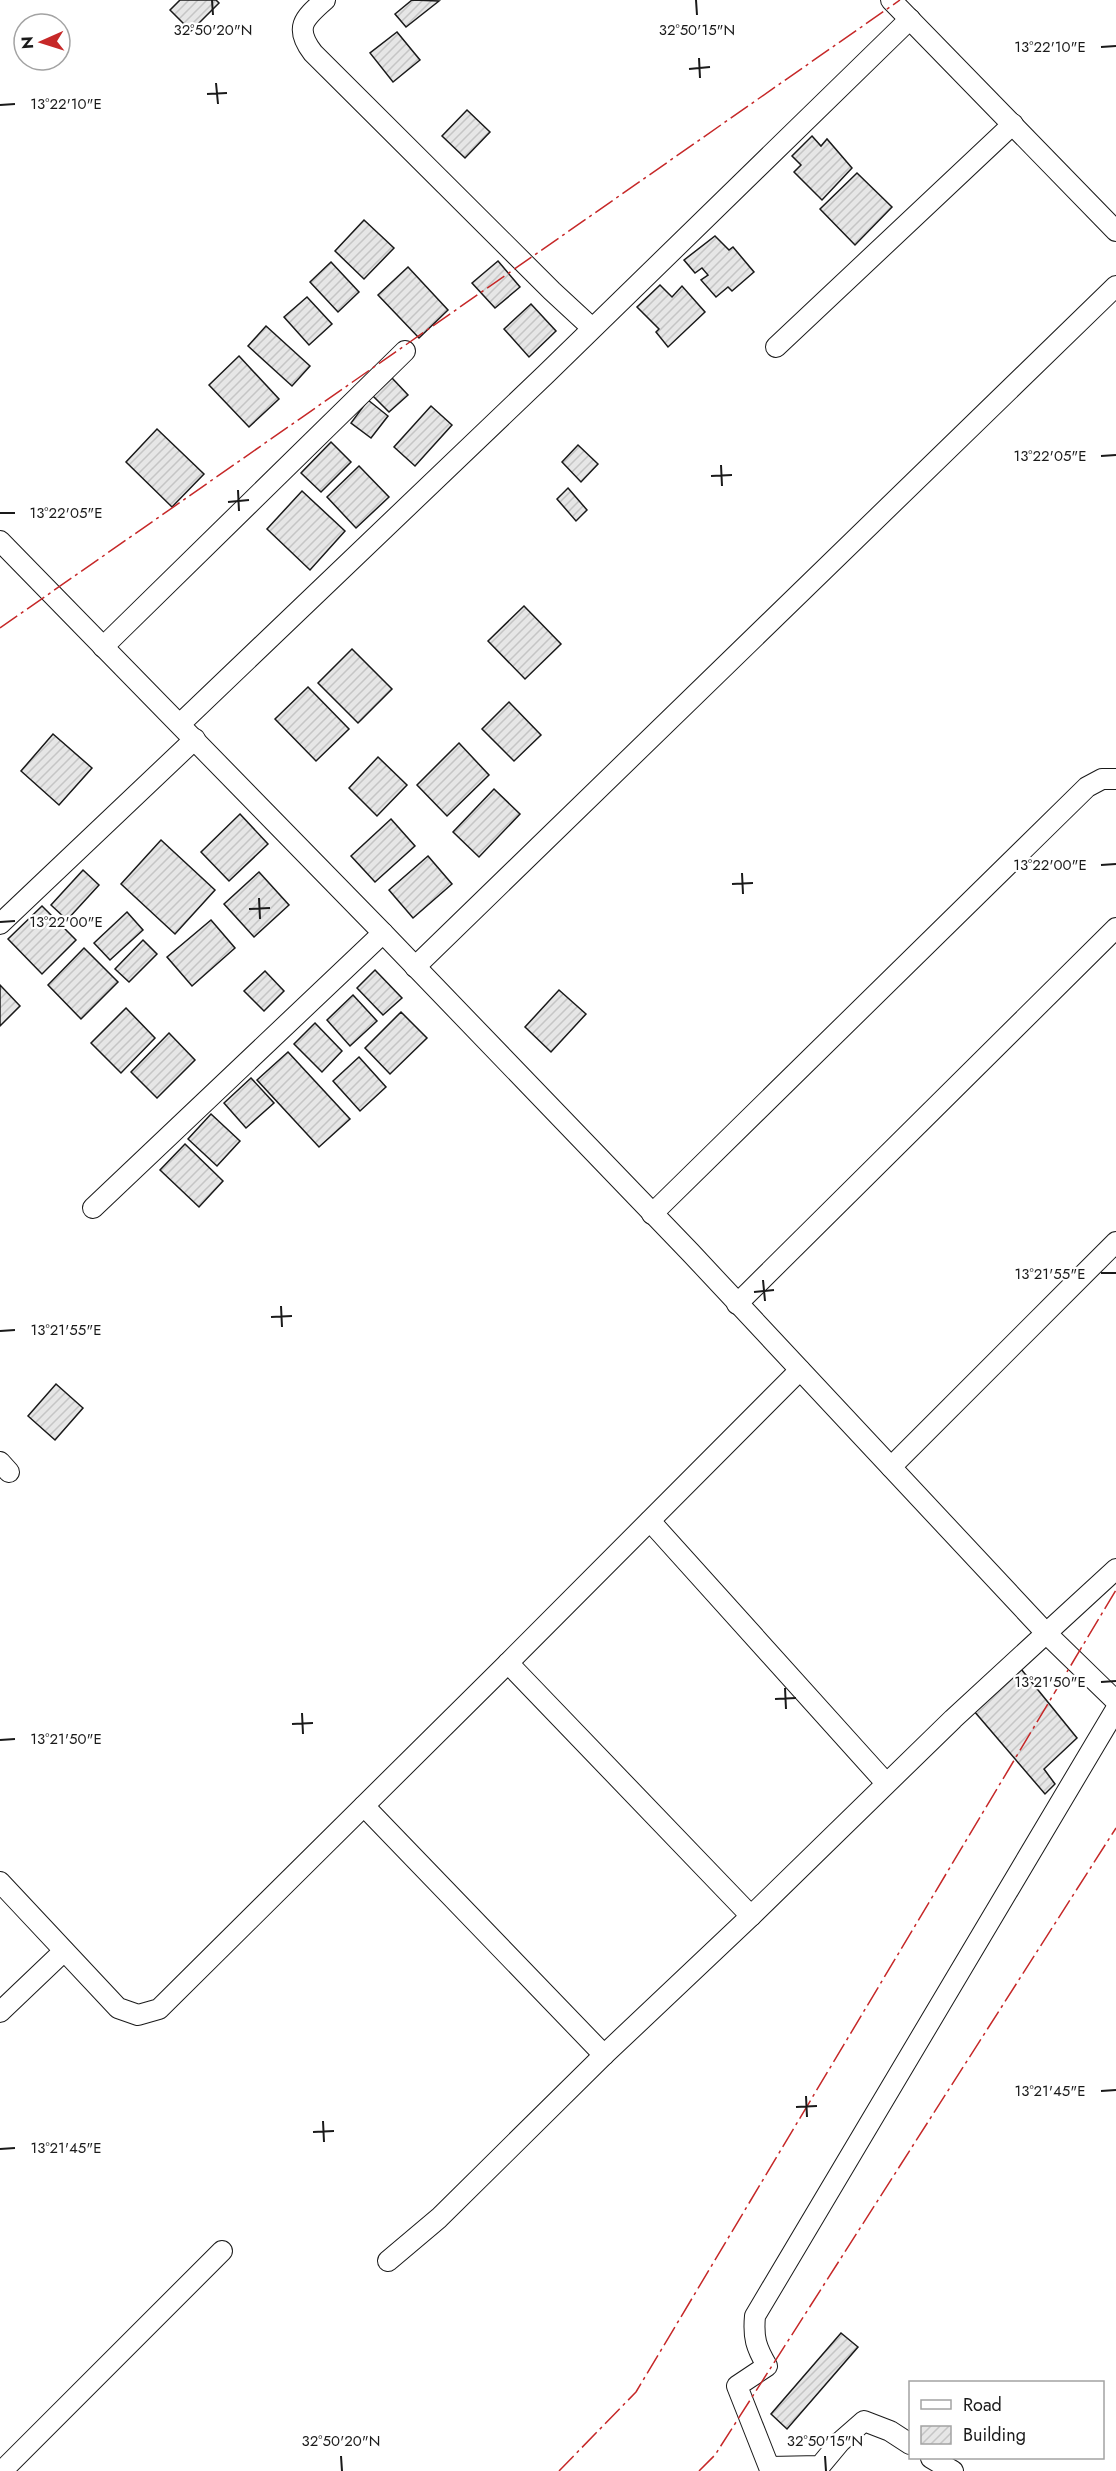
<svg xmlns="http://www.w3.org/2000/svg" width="1116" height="2471" viewBox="0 0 1116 2471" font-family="Jost,sans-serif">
  <defs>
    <pattern id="building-hatch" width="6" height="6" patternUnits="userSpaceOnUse" patternTransform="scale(1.5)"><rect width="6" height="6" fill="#e6e6e6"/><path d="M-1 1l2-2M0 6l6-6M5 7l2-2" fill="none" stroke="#c5c5c5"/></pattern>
  </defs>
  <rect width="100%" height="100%" fill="#fff"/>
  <g fill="url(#building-hatch)" stroke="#1a1a1a" stroke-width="1.5">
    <polygon points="180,0 216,0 219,3 191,31 170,10"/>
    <polygon points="412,0 439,1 406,27 395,14"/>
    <polygon points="397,32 420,60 393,82 370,53"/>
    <polygon points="467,110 490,132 465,158 442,136"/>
    <polygon points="812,136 821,146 827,139 852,168 822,200 794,172 801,165 792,156"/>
    <polygon points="857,173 892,207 855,245 820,209"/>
    <polygon points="364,220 394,248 364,279 335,251"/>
    <polygon points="715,236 729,250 733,247 754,272 732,291 728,287 716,297 701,280 708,275 702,268 695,273 684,260"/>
    <polygon points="498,261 520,287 495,308 472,283"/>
    <polygon points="331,262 359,292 338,312 310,282"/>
    <polygon points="408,267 448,310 419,338 378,295"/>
    <polygon points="660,285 672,297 682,286 705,312 668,347 656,332 659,329 637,307"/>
    <polygon points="307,297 332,324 309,345 284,317"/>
    <polygon points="531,304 556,331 529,357 504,329"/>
    <polygon points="266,326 310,366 292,386 248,346"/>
    <polygon points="239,356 279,399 249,427 209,385"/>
    <polygon points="392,378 408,395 389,412 373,396"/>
    <polygon points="368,400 388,416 371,438 351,423"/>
    <polygon points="431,406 452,425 415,466 394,447"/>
    <polygon points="157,429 204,474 172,507 126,462"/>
    <polygon points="331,442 351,462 321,492 301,473"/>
    <polygon points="578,445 598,464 581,482 562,462"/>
    <polygon points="359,466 389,497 356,528 327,497"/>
    <polygon points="568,488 587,510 576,521 557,499"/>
    <polygon points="302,491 345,531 310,570 267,529"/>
    <polygon points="524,606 561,644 525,679 488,641"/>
    <polygon points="352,649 392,689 358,723 318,683"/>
    <polygon points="308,687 349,729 316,761 275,719"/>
    <polygon points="509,702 541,735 514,761 482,729"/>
    <polygon points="53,734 92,768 59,805 21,771"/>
    <polygon points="459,743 489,775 447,816 417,785"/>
    <polygon points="378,757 407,785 377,816 349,788"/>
    <polygon points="494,789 520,814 479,857 453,832"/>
    <polygon points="240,814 268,844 229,881 201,852"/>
    <polygon points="391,819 415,846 375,882 351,856"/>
    <polygon points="161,840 215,890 175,934 121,884"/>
    <polygon points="428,856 452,884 413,918 389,890"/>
    <polygon points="83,870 99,885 67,920 51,905"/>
    <polygon points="259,872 289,905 254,937 224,904"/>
    <polygon points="42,906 76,940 42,974 8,939"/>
    <polygon points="127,912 143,930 110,960 94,943"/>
    <polygon points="211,920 235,948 192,986 167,957"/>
    <polygon points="143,940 157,954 129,982 115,969"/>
    <polygon points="84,948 118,982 81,1019 48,985"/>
    <polygon points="375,970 402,998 383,1015 357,988"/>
    <polygon points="265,971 284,991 264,1011 244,991"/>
    <polygon points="0,985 20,1006 0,1026"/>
    <polygon points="559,990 586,1014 551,1052 525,1027"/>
    <polygon points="353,995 377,1021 350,1046 327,1020"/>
    <polygon points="126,1008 155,1038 121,1073 91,1043"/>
    <polygon points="401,1012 427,1038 390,1074 365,1048"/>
    <polygon points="315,1023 342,1051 322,1072 294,1044"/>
    <polygon points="169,1033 195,1060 157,1098 131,1072"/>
    <polygon points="288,1052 350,1119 319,1147 257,1080"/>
    <polygon points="359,1057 386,1087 360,1111 333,1081"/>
    <polygon points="251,1078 274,1103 246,1128 224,1103"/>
    <polygon points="211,1114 240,1141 217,1166 188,1139"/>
    <polygon points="185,1144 223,1181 199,1207 160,1170"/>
    <polygon points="56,1384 83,1408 55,1440 28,1416"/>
    <polygon points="1021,1669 1077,1738 1044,1769 1055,1784 1045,1794 974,1711"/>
    <polygon points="841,2333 858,2347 787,2429 771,2414"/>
  </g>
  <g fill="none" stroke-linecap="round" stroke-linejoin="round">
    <g stroke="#1a1a1a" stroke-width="22">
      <g id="minor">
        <path d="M 325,0 C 303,19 294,28 313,53 L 552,291 L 592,328"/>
        <polyline points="891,0 1116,231"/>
        <polyline points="776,347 1013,124"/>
        <polyline points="0,541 383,933 690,1252 1047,1634 1116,1701"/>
        <polyline points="103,647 405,351"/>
        <polyline points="180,724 546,374 910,19"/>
        <polyline points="0,924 195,739"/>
        <polyline points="415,967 1116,286"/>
        <polyline points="93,1208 383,933"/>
        <polyline points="652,1214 1087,787 1102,779 1116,779"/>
        <polyline points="737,1304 1116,928"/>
        <polyline points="0,1462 9,1472"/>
        <polyline points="891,1467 1116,1242"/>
        <polyline points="650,1521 886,1783"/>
        <polyline points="364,1806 604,2055"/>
        <polyline points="0,1882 118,2008 138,2015 159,2009 508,1663 800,1370"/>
        <polyline points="751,1916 953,1719 1116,1569"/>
        <polyline points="0,2012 64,1951"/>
        <polyline points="388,2261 439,2218 604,2055 751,1916 508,1663"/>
        <path d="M 910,2444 L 890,2431 L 864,2421 L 840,2442 L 820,2466 L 769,2467 L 737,2386 L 767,2366 C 756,2347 753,2338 755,2316 L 1116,1709"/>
        <polyline points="931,2458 953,2471"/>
        <polyline points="2,2471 222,2251"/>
      </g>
    </g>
    <use href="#minor" stroke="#fff" stroke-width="20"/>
    <g stroke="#c62828" stroke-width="1.5" stroke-dasharray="21 4.5 3 4.5" stroke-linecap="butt">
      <polyline points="0,628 900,0"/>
      <polyline points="559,2471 636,2392 1116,1590"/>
      <polyline points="699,2471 715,2455 1116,1828"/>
    </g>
  </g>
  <path fill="none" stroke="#1a1a1a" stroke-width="2" d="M 212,0 L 213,15M 696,0 L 697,15M 1101,47 L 1116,46M 699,58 L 700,78M 689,69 L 710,67M 216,83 L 218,104M 207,94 L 227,93M 0,105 L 15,104M 1101,456 L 1116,455M 721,465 L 722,486M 711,476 L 732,475M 238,490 L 239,511M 228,502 L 249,500M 0,513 L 15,513M 1101,865 L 1116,864M 742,873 L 743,894M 732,884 L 753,883M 259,898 L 260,919M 249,909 L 270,908M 0,922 L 15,921M 1101,1273 L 1116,1273M 763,1280 L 765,1301M 754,1292 L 774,1290M 281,1306 L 282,1327M 271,1317 L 292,1316M 0,1331 L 15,1330M 1101,1682 L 1116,1681M 785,1688 L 786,1709M 775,1699 L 796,1698M 302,1713 L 303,1734M 292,1724 L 313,1723M 0,1740 L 15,1739M 1101,2091 L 1116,2090M 806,2096 L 807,2117M 796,2107 L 817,2106M 323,2121 L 324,2142M 313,2132 L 334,2131M 0,2149 L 15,2148M 341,2456 L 342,2471M 825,2456 L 826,2471"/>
  <g font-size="15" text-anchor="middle" fill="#1a1a1a" stroke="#fff" stroke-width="4.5" stroke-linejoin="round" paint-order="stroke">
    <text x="213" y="35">32°50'20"N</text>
    <text x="697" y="35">32°50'15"N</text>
    <text x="1050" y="52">13°22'10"E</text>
    <text x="66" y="109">13°22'10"E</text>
    <text x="1050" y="461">13°22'05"E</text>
    <text x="66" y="518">13°22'05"E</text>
    <text x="1050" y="870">13°22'00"E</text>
    <text x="66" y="927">13°22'00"E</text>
    <text x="1050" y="1279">13°21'55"E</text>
    <text x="66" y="1335">13°21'55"E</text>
    <text x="1050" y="1687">13°21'50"E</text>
    <text x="66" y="1744">13°21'50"E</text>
    <text x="1050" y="2096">13°21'45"E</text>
    <text x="66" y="2153">13°21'45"E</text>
    <text x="341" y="2446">32°50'20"N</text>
    <text x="825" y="2446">32°50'15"N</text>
  </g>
  <rect x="909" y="2381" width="195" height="78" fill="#ffffff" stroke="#a3a3a3" stroke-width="1.5"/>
  <rect x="921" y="2400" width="30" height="9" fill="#ffffff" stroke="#a3a3a3" stroke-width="1.5"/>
  <text x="963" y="2411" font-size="18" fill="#1a1a1a">Road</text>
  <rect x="921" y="2426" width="30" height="18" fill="url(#building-hatch)" stroke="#a3a3a3" stroke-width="1.5"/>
  <text x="963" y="2441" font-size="18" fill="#1a1a1a">Building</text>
  <g transform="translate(42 42) rotate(267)"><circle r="28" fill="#ffffff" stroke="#a3a3a3" stroke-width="1.5"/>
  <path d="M0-4.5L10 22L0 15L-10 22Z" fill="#c62828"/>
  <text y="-9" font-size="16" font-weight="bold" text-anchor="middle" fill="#1a1a1a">N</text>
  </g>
</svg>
